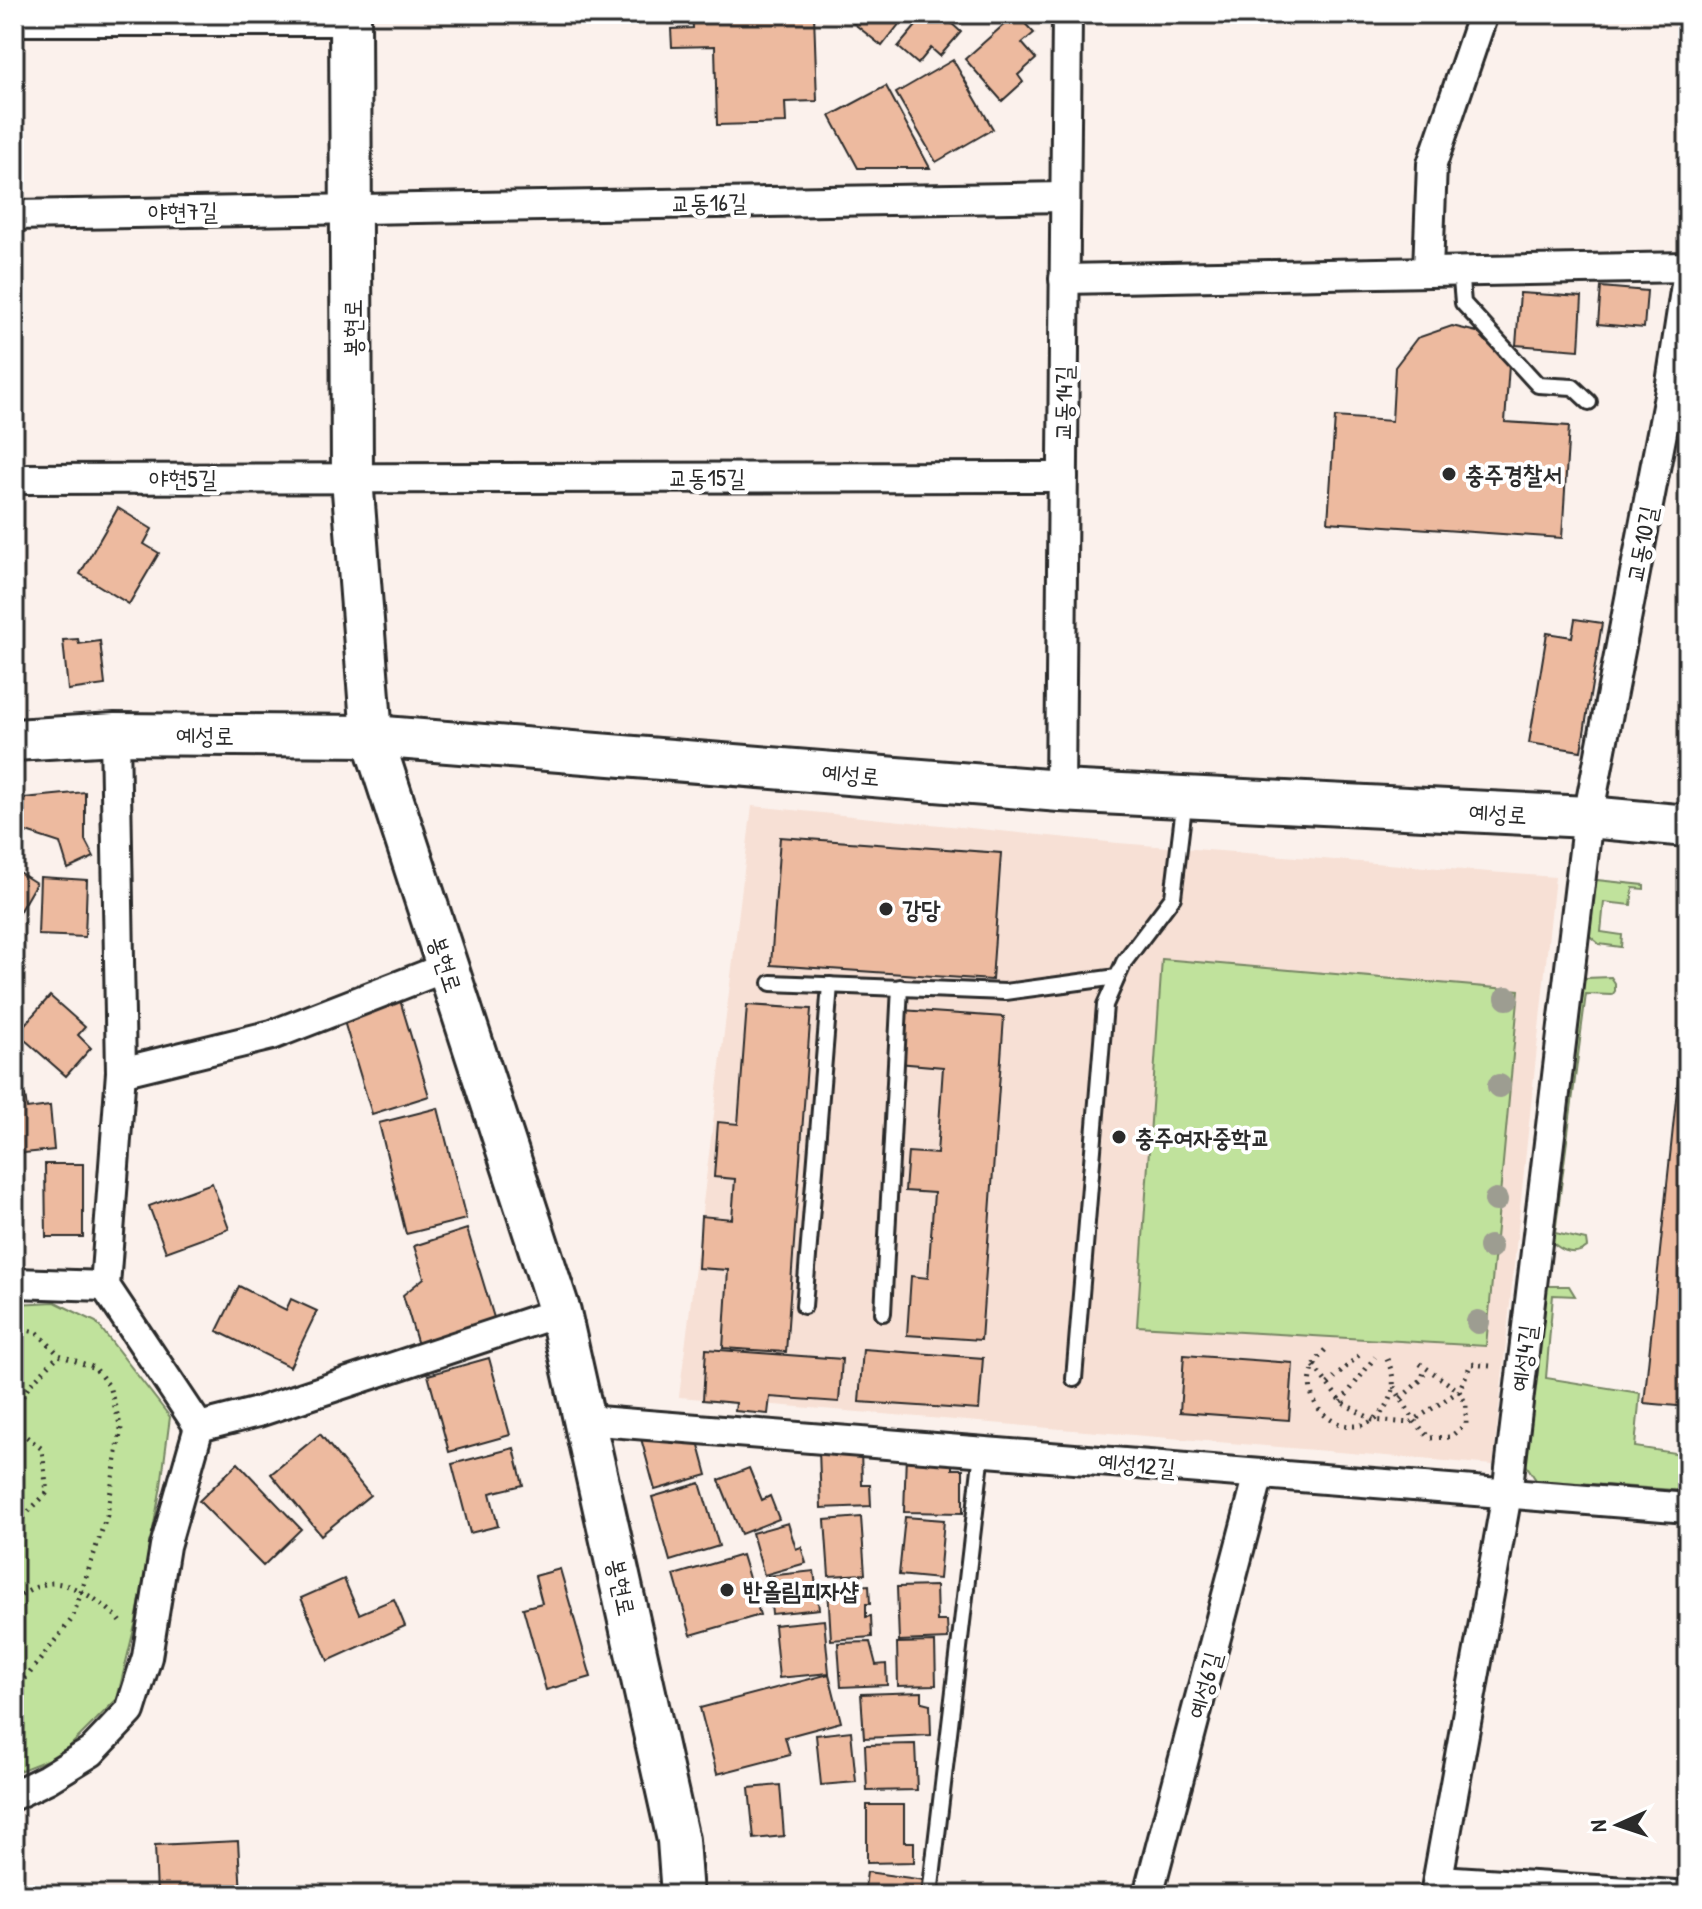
<svg xmlns="http://www.w3.org/2000/svg" width="1702" height="1909" viewBox="0 0 1702 1909" font-family="'Patrick Hand','Poor Story',sans-serif">
  <rect width="100%" height="100%" fill="#fbf1ec"/>
  <filter id="ink" filterUnits="userSpaceOnUse"><feTurbulence type="fractalNoise" baseFrequency=".0125" numOctaves="2"/><feDisplacementMap in="SourceGraphic" scale="16" xChannelSelector="R" yChannelSelector="G"/><feConvolveMatrix kernelMatrix="1 2 1 2 8 2 1 2 1" color-interpolation-filters="sRGB"/></filter>
  <g filter="url(#ink)">
    <polygon fill="#f7e0d5" points="752,806 1118,843 1555,877 1493,1465 679,1397"/>
    <g fill="#c0e29c" stroke="#768664" stroke-width="2">
      <polygon points="1587,879 1644,885 1644,889 1633,888 1631,905 1604,902 1601,932 1622,935 1621,947 1599,944 1584,931"/>
      <polygon points="1162,959 1519,990 1486,1346 1137,1326"/>
      <path d="M 1611,977 L 1615,983 L 1615,991 L 1612,995 L 1586,994 L 1555,1233 L 1586,1240 L 1587,1247 C 1572,1259 1556,1248 1547,1236 L 1572,990 L 1585,978 Z"/>
      <polygon points="1543,1286 1569,1286 1575,1296 1553,1295 1546,1378 1640,1393 1635,1447 1688,1455 1688,1491 1536,1480 1521,1457"/>
      <polygon points="55,1302 96,1322 170,1417 161,1486 136,1621 117,1699 62,1754 14,1773 14,1304"/>
    </g>
    <g fill="#edba9f" stroke="#2b2b2b" stroke-width="2">
      <polygon points="692,14 814,14 817,101 785,102 786,123 717,125 715,46 672,47 671,29 693,28"/>
      <polygon points="842,14 907,14 882,46"/>
      <polygon points="926,14 957,14 950,22 961,32 940,56 931,48 918,64 898,47"/>
      <polygon points="1016,14 1034,33 1022,43 1036,59 1018,75 1023,82 1002,101 965,59"/>
      <polygon points="953,60 993,129 936,162 896,93"/>
      <polygon points="886,86 930,168 858,168 830,116"/>
      <polygon points="1601,287 1647,291 1644,328 1598,324"/>
      <polygon points="1520,293 1582,297 1579,350 1516,345"/>
      <polygon points="1452,326 1485,334 1509,365 1505,422 1569,426 1562,538 1328,522 1335,417 1392,421 1395,367 1417,338"/>
      <polygon points="118,508 152,529 144,544 159,553 129,604 80,574"/>
      <polygon points="1575,619 1602,623 1581,751 1529,743 1547,633 1572,637"/>
      <polygon points="78,639 79,644 100,641 105,685 68,690 63,640"/>
      <polygon points="85,792 85,840 94,857 68,869 60,843 14,828 14,799"/>
      <polygon points="780,837 1001,853 992,980 771,965"/>
      <polygon points="14,869 36,883 18,914 14,911"/>
      <polygon points="40,877 87,880 85,937 38,935"/>
      <polygon points="1688,985 1688,1407 1644,1403"/>
      <polygon points="50,996 85,1027 78,1035 91,1048 66,1076 17,1033"/>
      <polygon points="400,1000 429,1096 372,1114 343,1018"/>
      <polygon points="747,1005 811,1009 786,1352 723,1348 728,1270 698,1268 701,1216 732,1219 735,1179 714,1177 718,1122 738,1124"/>
      <polygon points="901,1010 1004,1017 981,1340 907,1335 911,1276 928,1278 934,1193 905,1191 908,1152 937,1154 943,1067 898,1063"/>
      <polygon points="25,1095 27,1109 50,1106 54,1150 14,1154 14,1096"/>
      <polygon points="438,1108 466,1219 406,1234 379,1123"/>
      <polygon points="45,1164 83,1164 83,1237 46,1237"/>
      <polygon points="212,1183 229,1229 166,1252 149,1206"/>
      <polygon points="467,1229 495,1321 418,1345 403,1295 424,1278 414,1246"/>
      <polygon points="239,1286 286,1310 291,1299 317,1311 290,1367 217,1331"/>
      <polygon points="706,1349 842,1359 839,1402 770,1397 768,1414 735,1411 736,1403 703,1400"/>
      <polygon points="863,1349 983,1358 979,1410 859,1402"/>
      <polygon points="1184,1355 1293,1363 1289,1420 1180,1412"/>
      <polygon points="489,1358 510,1435 449,1452 428,1375"/>
      <polygon points="639,1431 696,1434 707,1475 655,1490"/>
      <polygon points="320,1434 370,1495 321,1535 271,1474"/>
      <polygon points="514,1448 523,1485 490,1493 498,1526 470,1533 452,1464"/>
      <polygon points="861,1448 862,1485 870,1485 871,1506 821,1508 819,1449"/>
      <polygon points="906,1454 952,1455 952,1469 963,1469 963,1513 904,1512"/>
      <polygon points="238,1463 301,1529 263,1566 199,1501"/>
      <polygon points="749,1468 762,1500 770,1496 779,1519 741,1534 719,1480"/>
      <polygon points="700,1483 719,1546 670,1561 652,1497"/>
      <polygon points="861,1517 865,1574 829,1576 825,1520"/>
      <polygon points="905,1517 944,1520 939,1579 899,1575"/>
      <polygon points="788,1523 796,1549 801,1547 806,1563 764,1575 752,1533"/>
      <polygon points="742,1555 760,1615 691,1635 674,1575"/>
      <polygon points="560,1569 591,1677 546,1690 523,1608 542,1603 535,1576"/>
      <polygon points="814,1571 819,1609 772,1614 768,1576"/>
      <polygon points="344,1579 359,1614 394,1599 405,1626 328,1661 301,1598"/>
      <polygon points="869,1585 870,1604 866,1604 866,1617 871,1616 872,1637 831,1640 828,1588"/>
      <polygon points="936,1586 937,1621 947,1621 948,1639 899,1641 897,1587"/>
      <polygon points="824,1620 829,1673 779,1678 774,1625"/>
      <polygon points="870,1642 876,1665 886,1664 887,1685 841,1687 838,1643"/>
      <polygon points="935,1642 936,1685 898,1686 897,1643"/>
      <polygon points="829,1674 841,1722 785,1737 790,1755 717,1774 700,1708"/>
      <polygon points="922,1692 922,1702 930,1704 931,1735 864,1738 861,1694"/>
      <polygon points="851,1731 856,1782 821,1785 816,1735"/>
      <polygon points="915,1744 917,1790 867,1791 865,1745"/>
      <polygon points="780,1785 784,1836 754,1839 749,1788"/>
      <polygon points="867,1805 904,1805 904,1842 914,1842 914,1862 867,1863"/>
      <polygon points="238,1841 241,1895 157,1895 155,1845"/>
      <polygon points="867,1872 925,1880 923,1895 864,1895"/>
    </g>
    <g fill="none" stroke-linecap="round" stroke-linejoin="round">
      <g stroke="#2b2b2b" stroke-width="20">
        <g id="lane">
          <polyline points="1460,269 1463,303 1538,385 1573,387 1589,402"/>
          <polyline points="771,983 1005,992 1117,977"/>
          <polyline points="804,1306 830,985"/>
          <polyline points="883,1313 900,987"/>
          <polyline points="1074,1379 1105,1005 1124,962 1173,897 1185,798"/>
          <polyline points="930,1895 982,1452"/>
        </g>
      </g>
      <g stroke="#2b2b2b" stroke-width="34">
        <g id="street">
          <polyline points="14,21 350,21"/>
          <polyline points="14,215 1065,197"/>
          <polyline points="1428,270 1432,164 1483,14"/>
          <polyline points="1064,279 1688,267"/>
          <polyline points="14,479 1063,477"/>
          <polyline points="115,734 121,1072 105,1286 199,1427"/>
          <polyline points="1060,791 1067,14"/>
          <polyline points="121,1072 272,1035 447,967"/>
          <polyline points="14,1283 105,1286"/>
          <polyline points="585,1420 1688,1508"/>
          <polyline points="14,1795 47,1779 91,1752 130,1711 147,1657 165,1546 199,1427 258,1412 560,1312"/>
          <polyline points="1439,1880 1675,1895"/>
          <polyline points="1148,1895 1259,1474"/>
          <polyline points="1435,1895 1507,1494 1588,817 1669,396 1688,271"/>
        </g>
      </g>
      <g stroke="#2b2b2b" stroke-width="46">
        <g id="secondary">
          <polyline points="350,14 352,478 372,736 560,1312 678,1840 682,1895"/>
          <polyline points="14,740 115,734 372,736 1060,791 1588,817 1688,826"/>
        </g>
      </g>
      <g stroke="#2b2b2b" stroke-width="5" stroke-dasharray="2 6" stroke-linecap="butt">
        <polyline points="14,1328 37,1332 59,1355 95,1368 109,1386 121,1428 107,1515 72,1619 14,1693"/>
        <path d="M 1325,1350 C 1279,1401 1353,1456 1386,1407 C 1397,1391 1394,1375 1387,1359"/>
        <polyline points="1314,1366 1341,1402 1373,1420 1410,1423 1459,1391 1471,1364 1491,1366"/>
        <polyline points="1328,1384 1359,1355"/>
        <polyline points="1394,1387 1414,1420 1429,1438 1450,1437 1466,1424 1466,1404 1459,1391 1419,1363"/>
        <polyline points="1401,1398 1422,1379 1425,1368"/>
        <polyline points="1341,1402 1375,1357"/>
        <polyline points="14,1410 29,1386 59,1355"/>
        <polyline points="14,1427 42,1449 47,1493 23,1517 14,1517"/>
        <path d="M 14,1599 C 24,1594 39,1584 50,1583 C 71,1581 109,1606 121,1622"/>
      </g>
      <use href="#lane" stroke="#fff" stroke-width="14"/>
      <use href="#street" stroke="#fff" stroke-width="28"/>
      <use href="#secondary" stroke="#fff" stroke-width="40"/>
    </g>
    <g fill="#9d9d91">
      <circle cx="1507" cy="998" r="12"/>
      <circle cx="1499" cy="1086" r="12"/>
      <circle cx="1496" cy="1200" r="12"/>
      <circle cx="1490" cy="1247" r="12"/>
      <circle cx="1478" cy="1322" r="12"/>
    </g>
  </g>
  <g fill="#2b2b2b" stroke="#fff" stroke-width="3">
    <circle cx="1449" cy="474" r="8"/>
    <circle cx="886" cy="909" r="8"/>
    <circle cx="1119" cy="1137" r="8"/>
    <circle cx="727" cy="1590" r="8"/>
  </g>
  <g text-anchor="middle" dominant-baseline="central" stroke-width="8" stroke-linejoin="round" paint-order="stroke">
    <g font-size="24" fill="#2b2b2b" stroke="#fff">
      <text transform="translate(709 202) rotate(-1)">교동16길</text>
      <text transform="translate(183 211) rotate(-1)">야현7길</text>
      <text transform="translate(352 328) rotate(-90)">봉현로</text>
      <text transform="translate(1063 403) rotate(-89)">교동14길</text>
      <text x="707" y="477">교동15길</text>
      <text x="183" y="478">야현5길</text>
      <text transform="translate(1641 544) rotate(-79)">교동10길</text>
      <text x="205" y="735">예성로</text>
      <text transform="translate(851 774) rotate(5)">예성로</text>
      <text transform="translate(1498 813) rotate(3)">예성로</text>
      <text transform="translate(446 964) rotate(72)">봉현로</text>
      <text transform="translate(1523 1358) rotate(-83)">예성4길</text>
      <text transform="translate(1137 1464) rotate(5)">예성12길</text>
      <text transform="translate(622 1587) rotate(78)">봉현로</text>
      <text transform="translate(1204 1685) rotate(-75)">예성6길</text>
    </g>
    <g font-size="24" font-weight="bold" fill="#2b2b2b" stroke="#fff" text-anchor="start">
      <text x="1465" y="474">충주경찰서</text>
      <text x="902" y="909">강당</text>
      <text x="1135" y="1137">충주여자중학교</text>
      <text x="743" y="1590">반올림피자샵</text>
    </g>
  </g>
  <rect width="1702" height="1909" fill="none" stroke="#fff" stroke-width="48"/>
  <rect x="24" y="24" width="1654" height="1861" fill="none" stroke="#2b2b2b" stroke-width="3" filter="url(#ink)"/>
  <g transform="translate(1618 1825) rotate(267)" stroke="#ffffff" stroke-width="6" paint-order="stroke">
  <path d="M0-6L14 30L0 20L-14 30Z" fill="#2b2b2b"/>
  <text y="-12" font-size="22" font-weight="bold" text-anchor="middle" fill="#2b2b2b">N</text>
  </g>
</svg>
